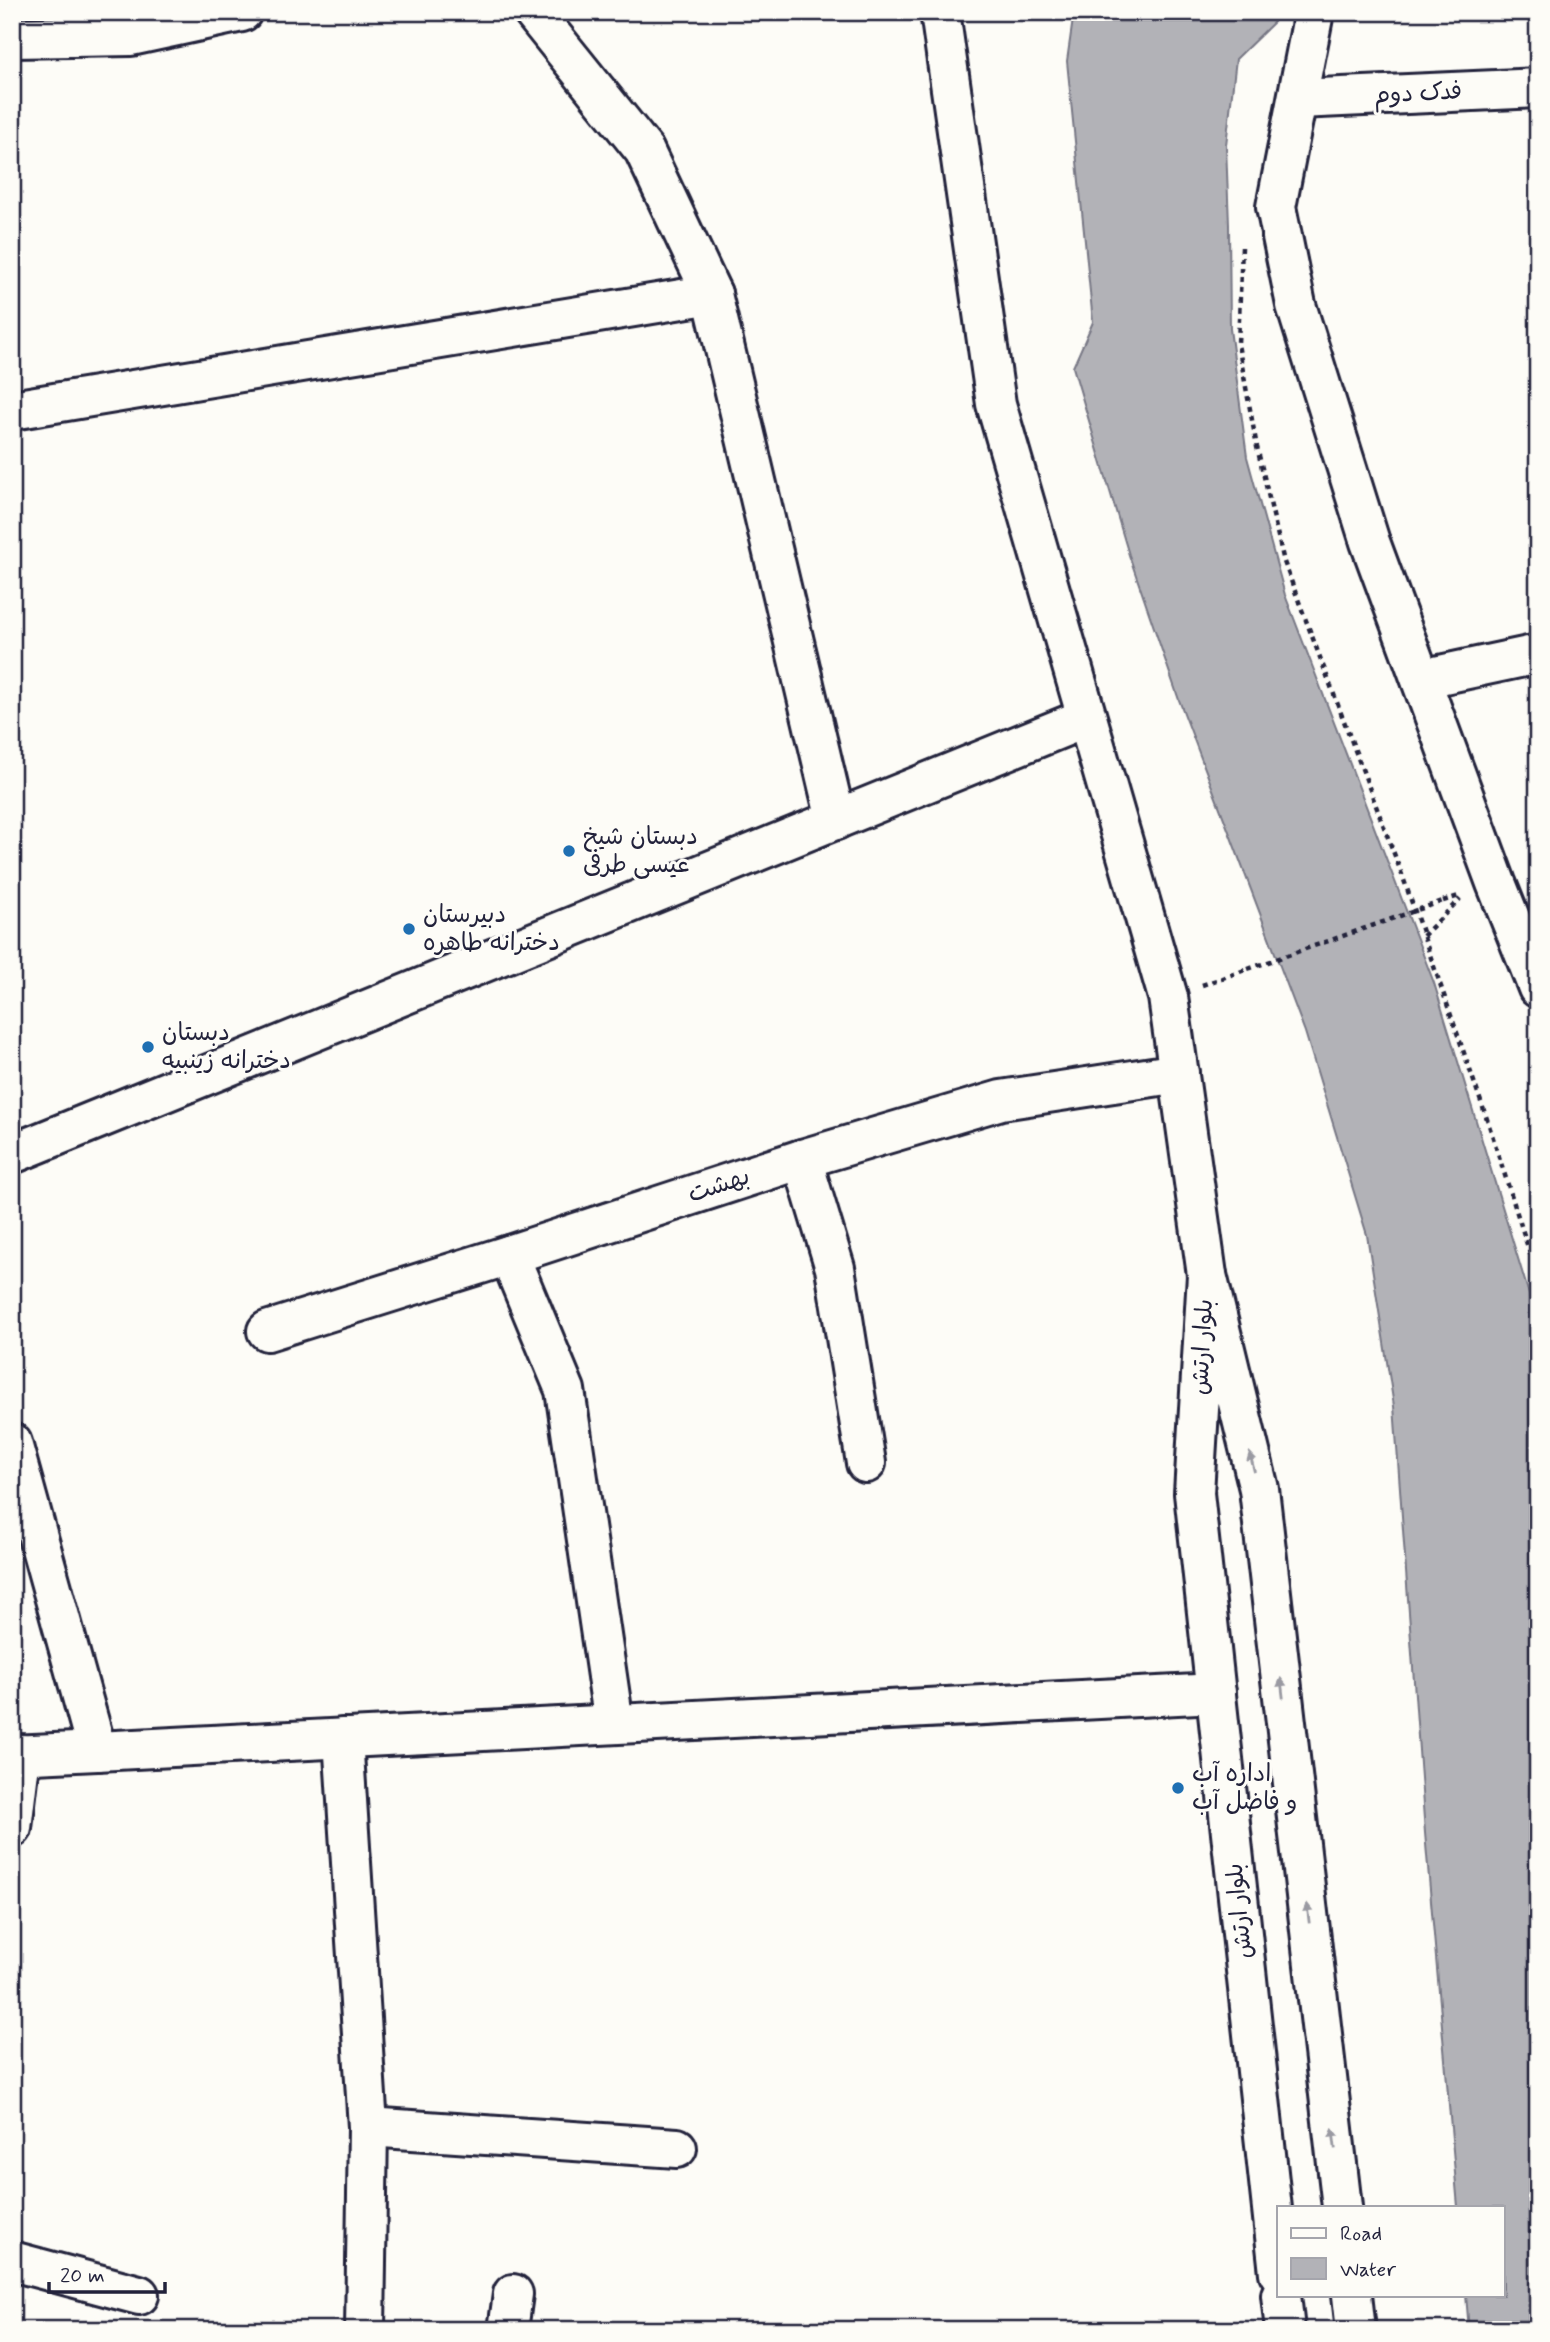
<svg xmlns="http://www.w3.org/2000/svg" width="1550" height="2342" viewBox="0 0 1550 2342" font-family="Mynerve,'Playpen Sans Arabic',sans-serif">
  <rect width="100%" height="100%" fill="#fdfcf7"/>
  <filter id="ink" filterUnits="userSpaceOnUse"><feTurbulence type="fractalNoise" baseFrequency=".0143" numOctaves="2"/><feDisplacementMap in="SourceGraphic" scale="14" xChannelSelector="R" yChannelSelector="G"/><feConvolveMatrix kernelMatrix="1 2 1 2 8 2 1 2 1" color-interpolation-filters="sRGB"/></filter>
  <g filter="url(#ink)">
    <polygon fill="#b2b2b7" stroke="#787885" stroke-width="2" points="1074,12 1275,12 1274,22 1236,59 1226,145 1229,225 1230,329 1247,457 1285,595 1434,983 1538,1324 1538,2330 1469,2330 1466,2295 1503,2295 1503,2207 1458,2207 1425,1833 1394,1406 1367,1235 1305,1032 1179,700 1129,555 1073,367 1093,322 1067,61"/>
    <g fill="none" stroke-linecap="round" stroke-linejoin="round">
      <g stroke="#22223b" stroke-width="44">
        <g id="minor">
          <polyline points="533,12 644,150 712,294"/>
          <polyline points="1314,12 1276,207 1296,305 1370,542 1496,883 1538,988"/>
          <polyline points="12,38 131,36 242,12"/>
          <polyline points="1298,99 1538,88"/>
          <polyline points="12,410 712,294 836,820"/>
          <polyline points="1421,679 1538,654"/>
          <polyline points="12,1154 1086,718"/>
          <polyline points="802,1159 835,1268 866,1463"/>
          <polyline points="509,1255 565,1390 614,1724"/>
          <polyline points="267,1331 509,1255 802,1159 1001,1100 1179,1073"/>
          <polyline points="12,1443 97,1751 1216,1693"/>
          <polyline points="343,1738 368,2127 365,2330"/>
          <polyline points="12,1755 97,1751"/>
          <polyline points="12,1828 21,1754"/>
          <polyline points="368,2127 677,2148"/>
          <polyline points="12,2261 139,2295"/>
          <polyline points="508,2330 513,2294"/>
        </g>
      </g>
      <g stroke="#22223b" stroke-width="44">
        <g id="major">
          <polyline points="940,12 996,404 1168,997 1207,1275"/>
          <polyline points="1279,2273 1194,1493 1207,1275 1259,1489 1342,2207"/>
          <polyline points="1281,2295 1285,2330"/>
          <polyline points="1352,2295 1356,2330"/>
        </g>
      </g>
      <g stroke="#22223b" stroke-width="4.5" stroke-dasharray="5 5" stroke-linecap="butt">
        <polyline points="1242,247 1238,344 1257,447 1284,562 1404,880 1488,1122 1538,1279"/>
        <polyline points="1443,901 1462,895"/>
        <polyline points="1423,936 1460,899"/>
        <polyline points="1202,985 1248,969"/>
      </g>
      <use href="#minor" stroke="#fdfcf7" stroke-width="38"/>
      <use href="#major" stroke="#fdfcf7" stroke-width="38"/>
      <polyline stroke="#22223b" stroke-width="4.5" stroke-dasharray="5 5" stroke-linecap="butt" points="1248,969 1443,901"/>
    </g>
    <defs><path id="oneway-solid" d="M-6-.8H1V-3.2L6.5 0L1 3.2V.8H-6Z" transform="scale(1.75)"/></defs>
    <g fill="#9a9aa2">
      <use href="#oneway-solid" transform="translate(1252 1462) rotate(-104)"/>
      <use href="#oneway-solid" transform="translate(1282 1688) rotate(-97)"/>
      <use href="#oneway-solid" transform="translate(1308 1913) rotate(-97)"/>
      <use href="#oneway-solid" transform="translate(1334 2139) rotate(-97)"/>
    </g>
  </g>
  <g fill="#1f6fb2" stroke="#fdfcf7" stroke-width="2.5">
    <circle cx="569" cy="851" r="7"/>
    <circle cx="409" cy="929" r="7"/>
    <circle cx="148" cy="1047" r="7"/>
    <circle cx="1178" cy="1788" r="7"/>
  </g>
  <g text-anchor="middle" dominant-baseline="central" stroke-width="6" stroke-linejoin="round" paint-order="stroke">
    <g font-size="24" fill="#22223b" stroke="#fdfcf7">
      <text transform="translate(1418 94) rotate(-3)">فدک دوم</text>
      <text transform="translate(719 1186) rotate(-18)">بهشت</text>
      <text transform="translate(1203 1347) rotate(-87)">بلوار ارتش</text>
      <text transform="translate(1240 1911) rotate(-96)">بلوار ارتش</text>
    </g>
    <g font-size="24" fill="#22223b" stroke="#fdfcf7" text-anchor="start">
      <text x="583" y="837">دبستان شیخ<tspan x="583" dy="28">عیسی طرفی</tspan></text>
      <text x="423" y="915">دبیرستان<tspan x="423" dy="28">دخترانه طاهره</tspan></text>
      <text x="162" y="1033">دبستان<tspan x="162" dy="28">دخترانه زینبیه</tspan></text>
      <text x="1192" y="1774">اداره آب<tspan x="1192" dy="28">و فاضل آب</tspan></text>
    </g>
  </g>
  <rect width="1550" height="2342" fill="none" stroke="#fdfcf7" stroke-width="42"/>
  <rect x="21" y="21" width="1508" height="2300" fill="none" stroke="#22223b" stroke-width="2.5" filter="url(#ink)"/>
  <rect x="1277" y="2206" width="228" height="91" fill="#fdfcf7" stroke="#a5a5ac" stroke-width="2"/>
  <rect x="1291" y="2228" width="35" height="10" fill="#fdfcf7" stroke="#a5a5ac" stroke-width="2"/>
  <text x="1340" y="2240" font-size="21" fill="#22223b">Road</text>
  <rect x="1291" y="2258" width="35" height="21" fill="#b2b2b7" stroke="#a5a5ac" stroke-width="2"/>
  <text x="1340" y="2276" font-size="21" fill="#22223b">Water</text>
  <path d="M49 2282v10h116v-10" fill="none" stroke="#22223b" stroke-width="3.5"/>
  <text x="60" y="2282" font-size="21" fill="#22223b" stroke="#fdfcf7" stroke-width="5" paint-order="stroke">20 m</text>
</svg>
